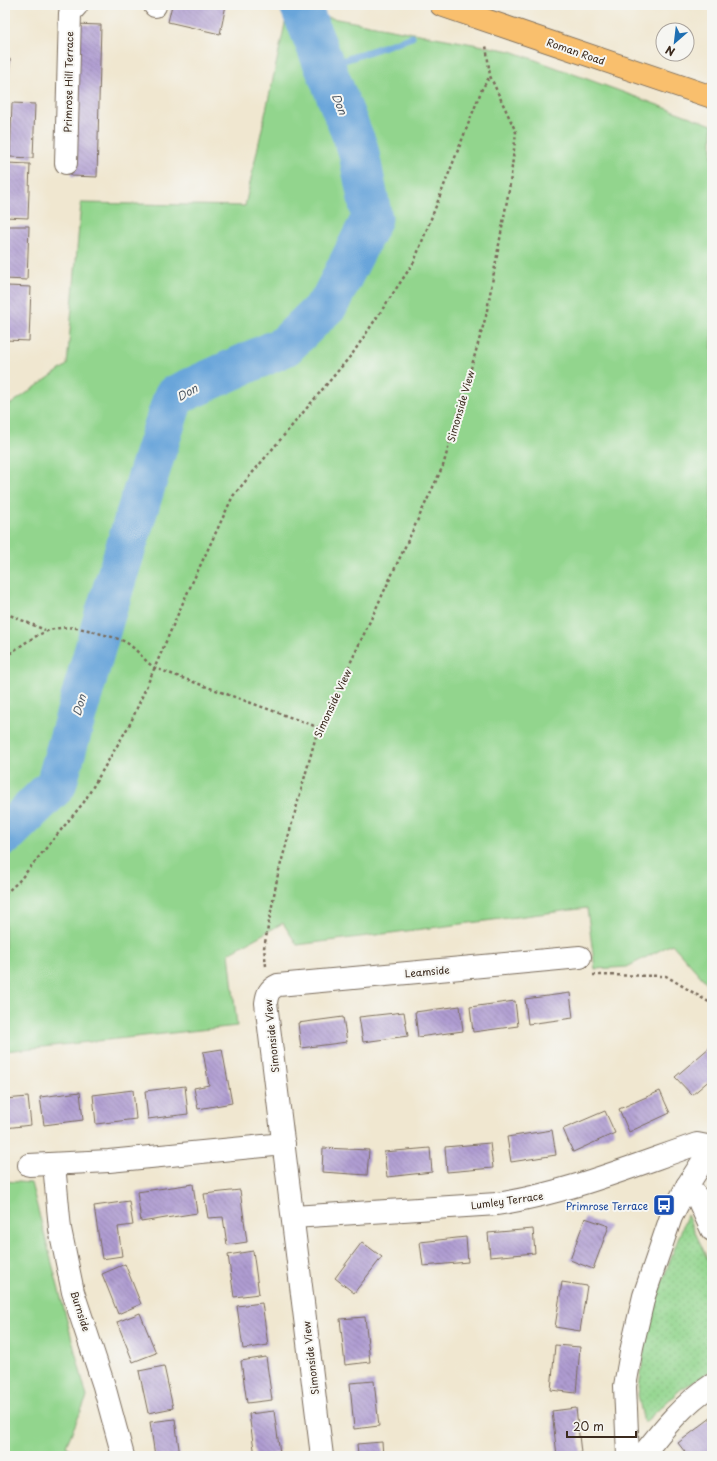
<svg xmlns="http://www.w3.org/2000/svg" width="717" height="1461" viewBox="0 0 717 1461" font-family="'Playpen Sans',sans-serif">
  <defs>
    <pattern id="grass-dots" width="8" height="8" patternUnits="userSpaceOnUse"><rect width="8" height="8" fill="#92d58d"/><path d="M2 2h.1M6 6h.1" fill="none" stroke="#7fb779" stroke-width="1.8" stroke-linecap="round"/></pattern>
    <pattern id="building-back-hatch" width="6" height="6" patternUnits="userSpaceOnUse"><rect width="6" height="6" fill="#af9cd1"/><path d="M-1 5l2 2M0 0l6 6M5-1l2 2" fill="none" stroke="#907fa9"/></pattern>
  </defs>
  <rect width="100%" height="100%" fill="#f6f6f2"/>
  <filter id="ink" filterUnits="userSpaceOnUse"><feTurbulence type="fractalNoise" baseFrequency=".025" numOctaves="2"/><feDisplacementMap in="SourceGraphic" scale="8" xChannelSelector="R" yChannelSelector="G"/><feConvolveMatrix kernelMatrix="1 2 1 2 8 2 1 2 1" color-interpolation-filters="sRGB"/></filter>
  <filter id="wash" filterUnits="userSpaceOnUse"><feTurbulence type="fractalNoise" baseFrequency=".012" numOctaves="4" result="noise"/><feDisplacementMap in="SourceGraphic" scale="16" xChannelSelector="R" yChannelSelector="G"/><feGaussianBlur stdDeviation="0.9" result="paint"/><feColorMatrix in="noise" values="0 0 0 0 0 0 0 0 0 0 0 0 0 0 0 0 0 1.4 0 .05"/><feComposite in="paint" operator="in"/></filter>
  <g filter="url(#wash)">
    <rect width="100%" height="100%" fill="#f0e7d0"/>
    <polygon fill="url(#grass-dots)" stroke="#668056" points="687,1215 712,1269 712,1370 680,1390 644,1423 638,1395 645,1344 662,1282"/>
    <g fill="#92d58d" stroke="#668056">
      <polygon points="288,10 511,51 712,125 712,989 672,944 627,967 595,969 587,908 297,945 283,923 229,953 237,1026 5,1051 5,404 11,404 67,365 81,203 245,206"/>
      <polygon points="5,1181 31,1183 87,1397 66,1446 80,1456 5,1456"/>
    </g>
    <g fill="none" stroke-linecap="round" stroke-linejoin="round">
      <polyline stroke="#69a5da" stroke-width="7" points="324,67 412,37"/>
      <polyline stroke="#69a5da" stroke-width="41" points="5,835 56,785 103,621 154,457 174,396 285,346 329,303 372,218 358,149 300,5"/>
    </g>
    <g id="blocks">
      <g fill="url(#building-back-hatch)">
        <polygon points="172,5 226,5 220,34 168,22"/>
        <polygon points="75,24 101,25 97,177 71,176"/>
        <polygon points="5,59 10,59 9,82 5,82"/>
        <polygon points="12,103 35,104 33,158 10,157"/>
        <polygon points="7,163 30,164 28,218 5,217"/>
        <polygon points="6,226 29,226 27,280 5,279"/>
        <polygon points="7,286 31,287 29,341 5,340"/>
        <polygon points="570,993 573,1018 528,1024 525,999"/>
        <polygon points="515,1001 518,1026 473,1032 470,1007"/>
        <polygon points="460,1006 463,1031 418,1037 415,1012"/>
        <polygon points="404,1012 408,1036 363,1042 359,1017"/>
        <polygon points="343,1017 347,1042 301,1048 298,1023"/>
        <polygon points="710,1047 712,1049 712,1078 692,1095 675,1077"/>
        <polygon points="222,1049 232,1103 198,1109 194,1088 209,1085 203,1052"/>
        <polygon points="185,1086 188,1114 148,1119 145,1091"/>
        <polygon points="133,1090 136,1119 96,1124 93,1095"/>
        <polygon points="660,1091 670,1113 629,1132 619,1109"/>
        <polygon points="80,1092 83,1120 44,1125 40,1097"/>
        <polygon points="28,1097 31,1125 5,1128 5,1099"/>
        <polygon points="605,1111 615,1133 573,1152 563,1129"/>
        <polygon points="552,1130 556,1155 511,1162 507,1137"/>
        <polygon points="490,1143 493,1168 447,1172 445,1147"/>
        <polygon points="323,1148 369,1150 367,1175 322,1172"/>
        <polygon points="430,1148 432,1172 387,1177 384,1152"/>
        <polygon points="193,1184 197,1213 141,1222 137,1192"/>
        <polygon points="240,1190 247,1242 227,1245 223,1217 208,1218 204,1194"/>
        <polygon points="129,1201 133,1225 118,1227 122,1256 102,1259 94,1206"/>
        <polygon points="585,1218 609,1226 593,1269 570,1260"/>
        <polygon points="533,1229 535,1253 490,1257 488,1233"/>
        <polygon points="466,1237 468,1262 423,1266 420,1242"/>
        <polygon points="362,1242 382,1257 354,1293 335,1278"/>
        <polygon points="253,1251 259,1294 234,1297 228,1255"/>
        <polygon points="125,1264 141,1304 118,1314 102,1274"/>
        <polygon points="562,1282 587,1286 580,1331 555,1327"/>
        <polygon points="262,1303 268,1345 243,1349 237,1306"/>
        <polygon points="140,1313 156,1353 133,1362 117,1322"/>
        <polygon points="365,1317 370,1362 345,1365 340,1319"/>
        <polygon points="555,1345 580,1347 576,1393 551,1390"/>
        <polygon points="266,1357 272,1400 247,1403 241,1361"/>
        <polygon points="164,1366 173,1408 148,1413 139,1371"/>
        <polygon points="374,1381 379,1426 354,1429 350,1383"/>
        <polygon points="576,1408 581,1453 557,1456 552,1411"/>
        <polygon points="274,1411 280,1453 255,1456 249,1414"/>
        <polygon points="712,1417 712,1452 707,1456 688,1456 678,1443"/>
        <polygon points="175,1419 180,1456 155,1456 150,1422"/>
        <polygon points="382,1442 383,1456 358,1456 357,1444"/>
      </g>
    </g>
  </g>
  <g filter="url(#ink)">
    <use href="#blocks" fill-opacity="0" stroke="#7a6c5c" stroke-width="1"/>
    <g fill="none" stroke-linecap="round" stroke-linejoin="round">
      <g stroke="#7a6c5c" stroke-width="24">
        <g id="minor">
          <polyline points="155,6 155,5"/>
          <polyline points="66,163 70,13 77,5"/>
          <polyline points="54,1164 60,1229 73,1292 104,1386 123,1456"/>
          <polyline points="29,1165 109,1161 284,1144"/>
          <polyline points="687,1186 697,1197 712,1230"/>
          <path d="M 293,1217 L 497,1204 C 567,1193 630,1167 697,1144 L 712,1147"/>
          <path d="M 322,1456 L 266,1003 C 267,994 269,989 278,985 L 580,957"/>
          <polyline points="628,1456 625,1386 632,1347 644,1296 671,1217 687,1186 712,1147"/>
          <path d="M 642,1456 C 662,1430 684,1403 712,1385"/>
        </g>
      </g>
      <g stroke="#7a6c5c" stroke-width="24">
        <polyline id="major" points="441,5 712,97"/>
      </g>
      <g stroke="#7a6c5c" stroke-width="2.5" stroke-dasharray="3 3" stroke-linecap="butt">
        <polyline points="5,613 45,630"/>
        <path d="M 5,657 C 39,633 55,619 98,633 C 108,636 119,638 127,643 C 138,650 144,661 155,668 L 320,728"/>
        <polyline points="5,894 19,881 84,802 131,722 185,598 233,496 353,353 414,262 482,89 490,76"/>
        <polyline points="266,966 264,948 278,874 316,736 443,466 486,316 510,184 516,132 490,76 486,45"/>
        <polyline points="593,975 666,976 712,1004"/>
      </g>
      <use href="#minor" stroke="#fff" stroke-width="22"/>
      <use href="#major" stroke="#f9bf6d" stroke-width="22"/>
    </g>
  </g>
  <defs>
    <g id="bus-square" transform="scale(1.15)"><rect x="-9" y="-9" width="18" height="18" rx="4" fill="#1a4fb4" stroke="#f6f6f2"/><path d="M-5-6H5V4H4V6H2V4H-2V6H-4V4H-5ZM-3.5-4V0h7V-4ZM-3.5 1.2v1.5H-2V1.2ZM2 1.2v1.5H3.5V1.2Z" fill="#fff"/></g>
  </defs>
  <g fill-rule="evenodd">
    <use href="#bus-square" x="664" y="1205"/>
  </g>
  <g text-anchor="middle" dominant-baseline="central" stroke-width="4" stroke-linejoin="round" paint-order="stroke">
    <g font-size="10" fill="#3b2a1e" stroke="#f6f6f2">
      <text transform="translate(576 51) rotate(19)">Roman Road</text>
      <text transform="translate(68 82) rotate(-89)">Primrose Hill Terrace</text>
      <text transform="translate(460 406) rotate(-74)">Simonside View</text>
      <text transform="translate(332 703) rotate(-65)">Simonside View</text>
      <text transform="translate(427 971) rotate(-5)">Leamside</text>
      <text transform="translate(271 1036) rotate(-96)">Simonside View</text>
      <text transform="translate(507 1200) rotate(-8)">Lumley Terrace</text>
      <text transform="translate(81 1311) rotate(72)">Burnside</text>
      <text transform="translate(310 1358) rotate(-97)">Simonside View</text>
    </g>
    <g font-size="10" fill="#164399" stroke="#f6f6f2" text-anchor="end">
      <text x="648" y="1205">Primrose Terrace</text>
    </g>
    <g font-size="11" font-style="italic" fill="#4b5560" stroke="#f6f6f2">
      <text transform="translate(340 104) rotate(68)">Don</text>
      <text transform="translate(187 392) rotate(-29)">Don</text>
      <text transform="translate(79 705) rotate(-74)">Don</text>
    </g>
  </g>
  <rect width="717" height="1461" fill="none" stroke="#f6f6f2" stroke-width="20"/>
  <g transform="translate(675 42) rotate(208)"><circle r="19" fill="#f6f6f2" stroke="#aba49d"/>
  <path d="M0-3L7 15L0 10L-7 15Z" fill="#1f6fb2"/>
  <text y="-6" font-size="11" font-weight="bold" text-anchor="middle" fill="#3b2a1e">N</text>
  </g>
  <path d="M567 1431v6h69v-6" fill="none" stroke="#3b2a1e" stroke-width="2"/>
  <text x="573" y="1431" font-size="12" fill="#3b2a1e" stroke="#f6f6f2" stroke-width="3" paint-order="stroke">20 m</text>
</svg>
